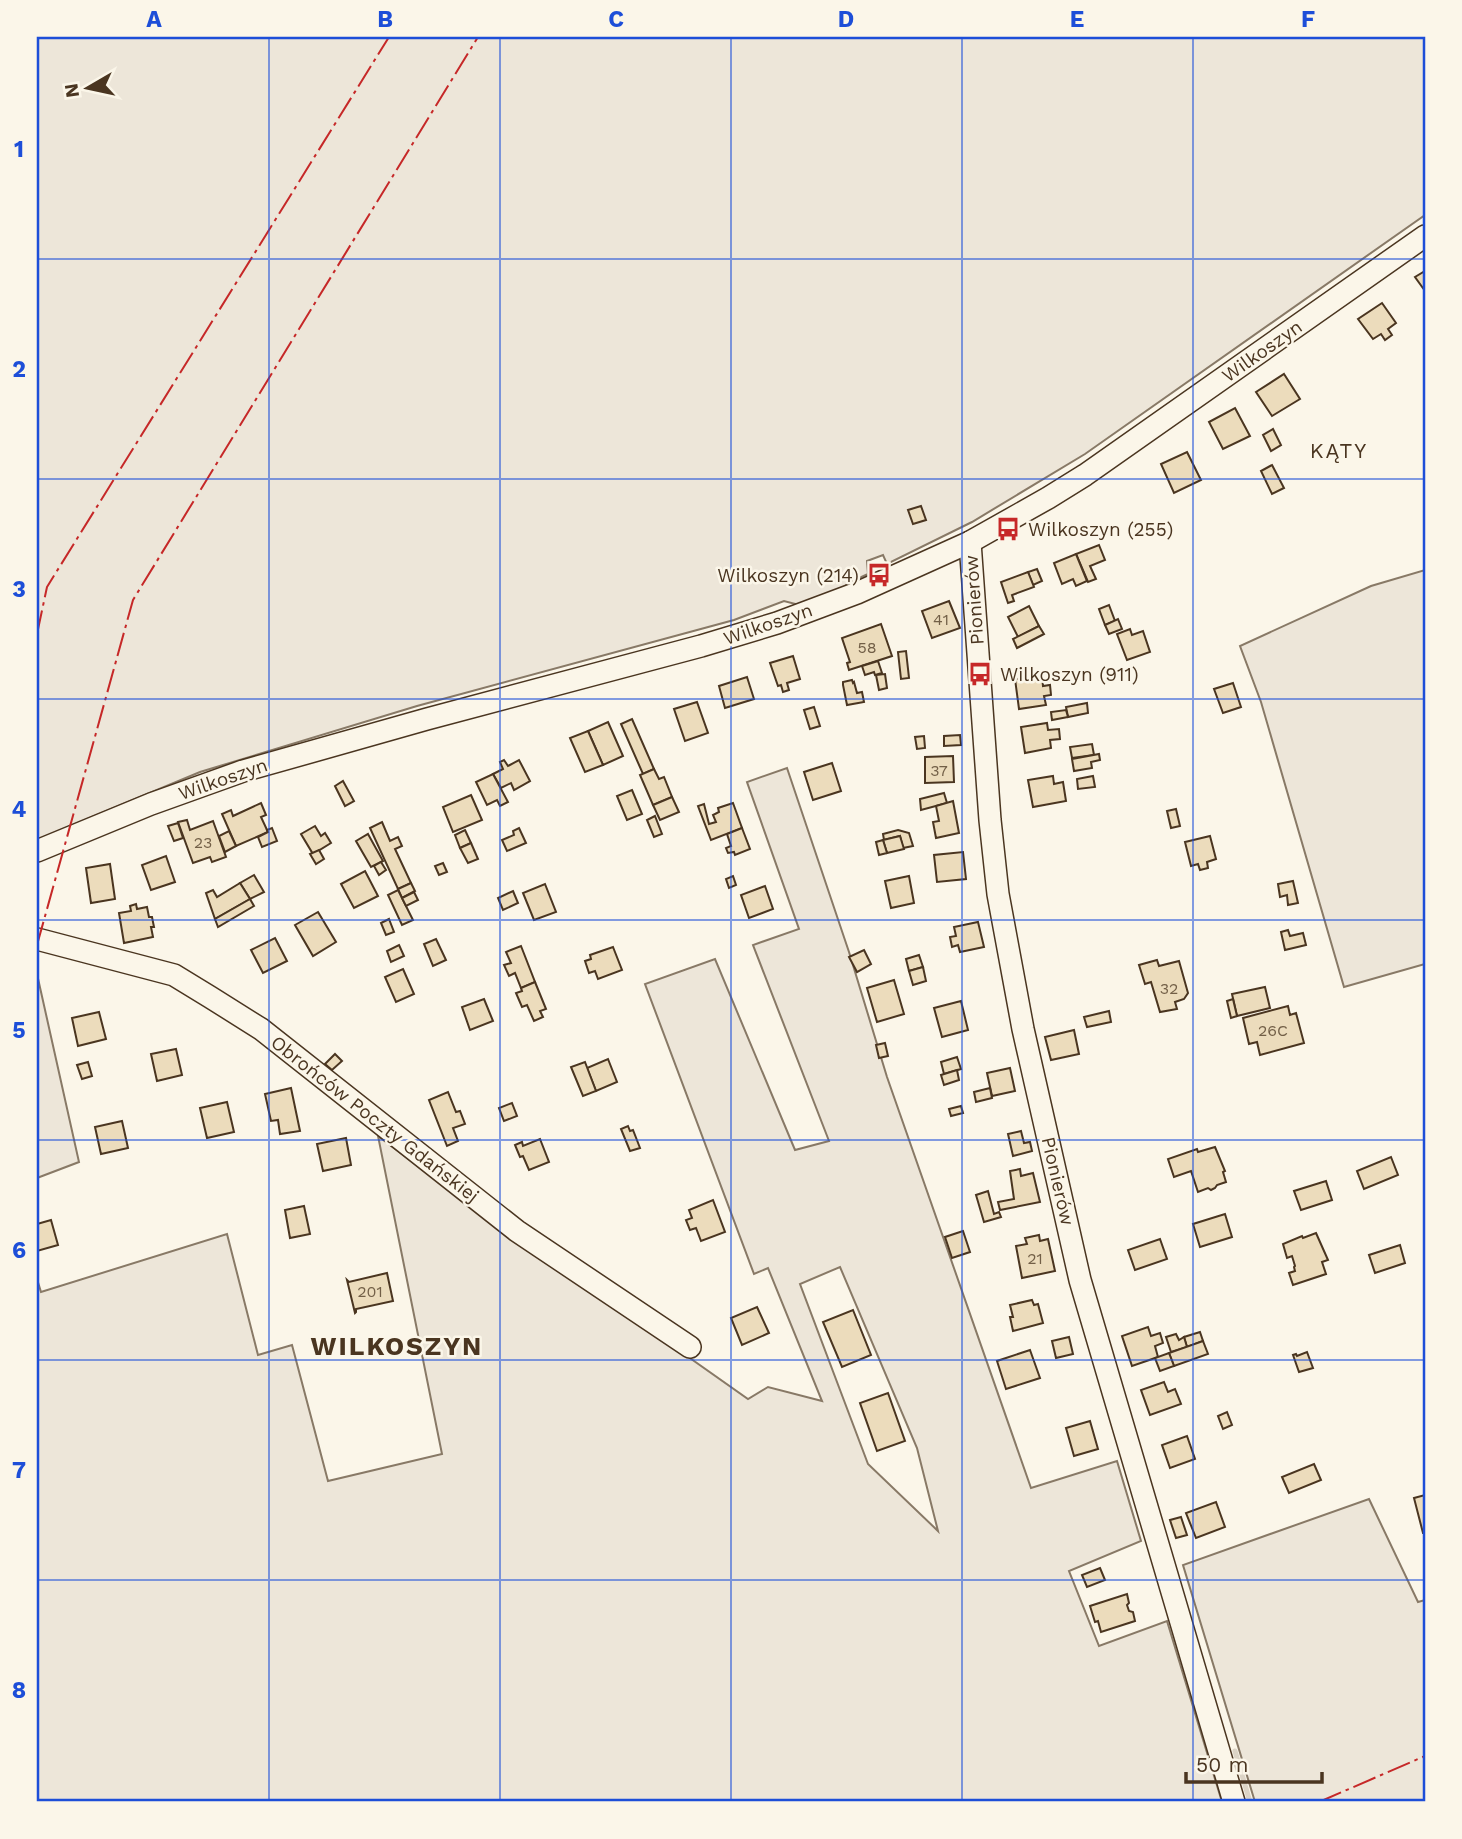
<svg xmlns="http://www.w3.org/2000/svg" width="1462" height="1839" viewBox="0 0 1462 1839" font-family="'Work Sans',sans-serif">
  <rect width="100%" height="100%" fill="#fbf6e9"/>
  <g fill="#ede6d9" stroke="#887966" stroke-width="2" fill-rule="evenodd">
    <polygon points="37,37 1425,37 1425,215 1085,454 972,522 887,564 883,555 867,561 868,574 850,582 840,590 803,606 784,601 734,620 417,706 200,772 37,840"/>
    <polygon points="1425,570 1425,964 1344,987 1261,702 1240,646 1371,586"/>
    <path d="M 787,768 L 849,952 L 887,1077 L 1031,1488 L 1117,1461 L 1141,1541 L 1069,1571 L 1099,1646 L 1167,1621 L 1222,1802 L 37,1802 L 37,1279 L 41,1292 L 227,1234 L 258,1355 L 292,1345 L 328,1481 L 442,1454 L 378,1136 L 501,1229 L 592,1289 L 748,1399 L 768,1387 L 822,1401 L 768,1268 L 754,1274 L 645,984 L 715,959 L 795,1150 L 829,1141 L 753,945 L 799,929 L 747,782 ZM 840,1267 L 917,1448 L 938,1531 L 868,1464 L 800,1284 Z"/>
    <polygon points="37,974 79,1162 37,1178"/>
    <polygon points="1369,1499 1418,1602 1425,1600 1425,1802 1255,1802 1183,1565"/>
  </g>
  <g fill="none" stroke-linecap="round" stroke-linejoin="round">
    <polyline stroke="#dcd4c6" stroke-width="5" points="1235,1751 1250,1802"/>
  </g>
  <g fill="#ecdcbc" stroke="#4a3520" stroke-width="2">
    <polygon points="1425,271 1425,291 1415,277"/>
    <polygon points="1382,303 1396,323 1388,329 1392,335 1385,340 1381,334 1373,339 1358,319"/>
    <polygon points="1284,374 1300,399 1272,416 1256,392"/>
    <polygon points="1235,408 1250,436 1223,449 1209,422"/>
    <polygon points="1273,429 1281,445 1271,451 1263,435"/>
    <polygon points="1187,452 1201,480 1174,493 1161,464"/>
    <polygon points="1272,465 1284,488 1272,494 1261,471"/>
    <polygon points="921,506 926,520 913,524 908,510"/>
    <polygon points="1099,545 1105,560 1090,566 1096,579 1088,582 1076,554"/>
    <polygon points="1076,554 1087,581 1076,586 1073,579 1062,584 1054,563"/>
    <polygon points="1037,569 1042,581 1033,585 1028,572"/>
    <polygon points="1028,572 1034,587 1012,595 1014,601 1008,603 1001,582"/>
    <polygon points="949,601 960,628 932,638 922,611"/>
    <polygon points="1109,605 1115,621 1105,625 1099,609"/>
    <polygon points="1029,606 1039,626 1018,637 1008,617"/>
    <polygon points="1118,619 1122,629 1109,634 1105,625"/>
    <polygon points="881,624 892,656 849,670 847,663 850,662 842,638"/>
    <polygon points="1039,626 1044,634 1017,648 1013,639"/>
    <polygon points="1130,629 1132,635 1143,631 1150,652 1127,660 1117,634"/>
    <polygon points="906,651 909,678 901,679 898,652"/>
    <polygon points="793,656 800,679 787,683 789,690 783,692 781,685 778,686 770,663"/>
    <polygon points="878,661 882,673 875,675 874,672 865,675 862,666"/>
    <polygon points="885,674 887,688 879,690 876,675"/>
    <polygon points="1042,676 1043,686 1050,685 1051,695 1044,696 1046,705 1019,709 1015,679"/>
    <polygon points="747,677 754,699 725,708 719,686"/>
    <polygon points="852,680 853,683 854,682 857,693 862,692 864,702 847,705 843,685 843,682"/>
    <polygon points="1233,683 1241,707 1223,713 1214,689"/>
    <polygon points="697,702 708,733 685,741 674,709"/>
    <polygon points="1087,703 1088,713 1068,717 1066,707"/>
    <polygon points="814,707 820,726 810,729 804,710"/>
    <polygon points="1066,710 1068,717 1052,720 1051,712"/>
    <polygon points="632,719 654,769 643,774 621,724"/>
    <polygon points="608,722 623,756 603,765 588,731"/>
    <polygon points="1047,723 1048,730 1059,729 1060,739 1050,740 1051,748 1025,753 1021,727"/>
    <polygon points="588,731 603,765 585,772 570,738"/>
    <polygon points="960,735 961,745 944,746 944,736"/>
    <polygon points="924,736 925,748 917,749 915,737"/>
    <polygon points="1092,744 1094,755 1072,758 1070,747"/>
    <polygon points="1099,754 1100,760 1091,762 1092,768 1074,771 1072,759"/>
    <polygon points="953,756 954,782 925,783 925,757"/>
    <polygon points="504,760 508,766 519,760 530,781 514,790 511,783 501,788 493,774 503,769 500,762"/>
    <polygon points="832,763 841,791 813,800 804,772"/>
    <polygon points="654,769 659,779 664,777 672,797 653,805 640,775"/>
    <polygon points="493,774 508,802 500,806 497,800 487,805 476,782"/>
    <polygon points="1053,776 1054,784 1063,782 1066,801 1033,807 1028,780"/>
    <polygon points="1093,776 1095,787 1078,789 1077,779"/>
    <polygon points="343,781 354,801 345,806 335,786"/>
    <polygon points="632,790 642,814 627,820 617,796"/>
    <polygon points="944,793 947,803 921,810 920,799"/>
    <polygon points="471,795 482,820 453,832 443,807"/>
    <polygon points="672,797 679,812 660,820 653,805"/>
    <polygon points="953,801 959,833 936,838 933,822 939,821 936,806"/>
    <polygon points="261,803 266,815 261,817 268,832 236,846 222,814 231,810 233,816"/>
    <polygon points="733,803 742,828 711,840 698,806 704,804 709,824 716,822 713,815 719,812 718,808"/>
    <polygon points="1176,809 1180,826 1171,828 1167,811"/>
    <polygon points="655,816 662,834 654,837 647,820"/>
    <polygon points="187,820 190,830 213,821 226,857 212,862 210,857 193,863 178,822"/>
    <polygon points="382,822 390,841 398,837 402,846 395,849 411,883 398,889 370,828"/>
    <polygon points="178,823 183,838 174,841 168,826"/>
    <polygon points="315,826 321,836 325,833 331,843 313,854 301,834"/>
    <polygon points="272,828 277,841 262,847 258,837 268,832 267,830"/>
    <polygon points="519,828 526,843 507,851 502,840 514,835 513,831"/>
    <polygon points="742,828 750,849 735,855 734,852 728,853 726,848 731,846 727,834"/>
    <polygon points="465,830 471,843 460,848 455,835"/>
    <polygon points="898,830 909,833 913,846 903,848 900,836 884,840 883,834"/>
    <polygon points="229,831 236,846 225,852 219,836"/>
    <polygon points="368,834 383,861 371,867 356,841"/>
    <polygon points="900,836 904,849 887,853 883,840"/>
    <polygon points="1210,836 1216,859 1207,862 1208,868 1200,870 1198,864 1191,866 1185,842"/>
    <polygon points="883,840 887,853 879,855 876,842"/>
    <polygon points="471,843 478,859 468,863 460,848"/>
    <polygon points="319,850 324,859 316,864 310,854"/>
    <polygon points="963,852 966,879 937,882 934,855"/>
    <polygon points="166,856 175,882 151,890 142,865"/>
    <polygon points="381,862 386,870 379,875 374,866"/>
    <polygon points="443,863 447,872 439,875 435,866"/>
    <polygon points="110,864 115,899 91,903 86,868"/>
    <polygon points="365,871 378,896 354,908 341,884"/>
    <polygon points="254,875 264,892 250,899 240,883"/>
    <polygon points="733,876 736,885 729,888 726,879"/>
    <polygon points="909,876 914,903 891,908 885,881"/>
    <polygon points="1293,881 1298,903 1288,905 1287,895 1280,897 1278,884"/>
    <polygon points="240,883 250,899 215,919 206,893 213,890 217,897"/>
    <polygon points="411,883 415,891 402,898 398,889"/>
    <polygon points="545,884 556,912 534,920 523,893"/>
    <polygon points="765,886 773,909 749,918 741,895"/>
    <polygon points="398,890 413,920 402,925 388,895"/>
    <polygon points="513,891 518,903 503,910 498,898"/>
    <polygon points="414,892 418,900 406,906 402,898"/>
    <polygon points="250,899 254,906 218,927 215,919"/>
    <polygon points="136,904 137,909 147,907 149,917 152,917 154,927 151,927 153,937 124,943 119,913 131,911 130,906"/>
    <polygon points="318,912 336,942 313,956 295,925"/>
    <polygon points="389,919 394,932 386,935 381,923"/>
    <polygon points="978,922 984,947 960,952 958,945 952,947 950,937 956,936 954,927"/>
    <polygon points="1288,930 1290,936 1303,933 1306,945 1285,950 1281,932"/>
    <polygon points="275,938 287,961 263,973 251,950"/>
    <polygon points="436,939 446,960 433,966 424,944"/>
    <polygon points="399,945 404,956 391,962 387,951"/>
    <polygon points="521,946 535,982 521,988 515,973 509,976 504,965 511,963 506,952"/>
    <polygon points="613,947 622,970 598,979 595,971 589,973 585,961 591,959 590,955"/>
    <polygon points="864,950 871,964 857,972 849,957"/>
    <polygon points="919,955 923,967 909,971 906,959"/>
    <polygon points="1157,960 1159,966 1179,961 1188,993 1184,999 1175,1002 1177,1009 1160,1012 1151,982 1145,984 1139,965"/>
    <polygon points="923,967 926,981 913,985 909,971"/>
    <polygon points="403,969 414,994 396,1002 385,977"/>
    <polygon points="894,980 904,1014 877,1022 867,988"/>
    <polygon points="535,982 546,1009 540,1011 543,1017 534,1021 527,1005 522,1007 516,993 522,991 521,988"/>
    <polygon points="1265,987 1270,1008 1237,1016 1232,994"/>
    <polygon points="484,999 493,1021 470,1030 462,1007"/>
    <polygon points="1233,999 1237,1016 1231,1018 1227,1001"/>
    <polygon points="961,1001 968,1030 942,1037 934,1008"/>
    <polygon points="1288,1006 1290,1015 1296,1013 1304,1043 1260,1055 1257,1042 1249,1044 1243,1018"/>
    <polygon points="1109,1011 1111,1022 1087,1027 1084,1017"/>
    <polygon points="99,1012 106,1039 78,1046 72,1018"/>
    <polygon points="1074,1030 1079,1054 1051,1060 1045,1037"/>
    <polygon points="885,1043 888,1056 879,1058 876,1045"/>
    <polygon points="176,1049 182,1075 157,1081 151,1054"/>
    <polygon points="335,1054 342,1061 332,1070 325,1064"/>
    <polygon points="957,1057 961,1069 944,1074 941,1062"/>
    <polygon points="608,1059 617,1082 596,1091 587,1068"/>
    <polygon points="88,1062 92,1076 82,1079 77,1065"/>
    <polygon points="585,1062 596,1091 583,1096 571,1067"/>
    <polygon points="1010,1068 1015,1091 992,1096 987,1073"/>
    <polygon points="957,1070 959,1080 944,1085 941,1075"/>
    <polygon points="291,1088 300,1131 280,1134 278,1120 271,1121 265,1094"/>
    <polygon points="990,1088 992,1098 976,1102 974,1092"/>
    <polygon points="448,1092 456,1112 460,1111 465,1124 453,1128 458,1141 447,1146 429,1100"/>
    <polygon points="227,1102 234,1132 207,1138 200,1108"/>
    <polygon points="512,1103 517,1116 504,1121 499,1108"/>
    <polygon points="961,1106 963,1113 951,1116 949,1109"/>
    <polygon points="122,1121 128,1148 101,1154 95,1127"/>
    <polygon points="628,1126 630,1131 633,1130 640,1148 630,1151 621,1129"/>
    <polygon points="1021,1131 1024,1143 1030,1142 1032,1151 1013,1156 1008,1134"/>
    <polygon points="346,1138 351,1165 323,1171 317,1144"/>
    <polygon points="540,1139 549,1162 529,1170 523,1156 520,1157 515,1145 522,1142 523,1146"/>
    <polygon points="1215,1147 1225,1171 1223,1172 1226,1182 1217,1185 1215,1188 1211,1190 1208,1188 1198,1192 1191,1171 1174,1177 1168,1159 1197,1149 1198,1152"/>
    <polygon points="1391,1157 1398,1175 1364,1189 1357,1171"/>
    <polygon points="1020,1169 1021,1176 1033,1173 1040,1202 1000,1210 998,1202 1014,1199 1010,1171"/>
    <polygon points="1326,1181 1332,1200 1301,1210 1294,1191"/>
    <polygon points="988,1191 994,1214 999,1212 1001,1217 984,1222 976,1195"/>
    <polygon points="713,1200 725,1232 701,1241 696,1228 690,1230 686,1220 692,1218 689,1210"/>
    <polygon points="304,1206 310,1234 290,1238 285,1210"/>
    <polygon points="1225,1214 1232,1237 1200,1247 1193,1224"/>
    <polygon points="51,1220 58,1245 37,1251 37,1224"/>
    <polygon points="963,1231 970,1252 952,1258 945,1237"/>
    <polygon points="1316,1233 1328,1260 1322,1262 1326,1274 1293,1285 1289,1273 1295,1271 1294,1267 1295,1266 1292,1256 1287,1258 1283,1244 1302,1236 1303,1238"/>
    <polygon points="1039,1235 1040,1241 1048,1239 1055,1271 1022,1278 1016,1246 1027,1244 1025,1238"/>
    <polygon points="1160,1239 1167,1259 1135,1270 1128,1250"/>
    <polygon points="1400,1245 1405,1263 1375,1273 1369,1255"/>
    <polygon points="387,1273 393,1301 356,1309 356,1312 355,1313 347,1280 349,1282"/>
    <polygon points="1032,1300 1034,1305 1038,1304 1043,1323 1013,1331 1010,1317 1013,1317 1010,1305"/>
    <polygon points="757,1307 769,1333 742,1345 731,1318"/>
    <polygon points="853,1310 871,1355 842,1367 823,1322"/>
    <polygon points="1148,1327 1151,1336 1160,1333 1163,1343 1155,1346 1158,1357 1132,1366 1122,1336"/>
    <polygon points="1200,1332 1203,1341 1187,1347 1184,1337"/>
    <polygon points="1176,1334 1179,1340 1184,1337 1187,1347 1171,1352 1166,1337"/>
    <polygon points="1069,1337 1073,1354 1056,1358 1052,1341"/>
    <polygon points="1203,1341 1208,1354 1174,1366 1169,1353"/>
    <polygon points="1030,1350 1040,1378 1006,1389 997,1361"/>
    <polygon points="1307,1352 1313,1368 1299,1372 1293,1355 1296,1354 1297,1356"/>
    <polygon points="1169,1353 1174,1366 1160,1371 1155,1358"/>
    <polygon points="1164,1382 1168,1392 1175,1389 1181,1404 1150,1415 1141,1390"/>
    <polygon points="888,1393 905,1441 877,1451 860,1403"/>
    <polygon points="1227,1412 1232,1425 1223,1429 1218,1416"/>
    <polygon points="1090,1421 1098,1449 1074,1456 1066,1428"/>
    <polygon points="1187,1436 1195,1459 1170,1468 1162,1445"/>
    <polygon points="1314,1464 1321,1480 1289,1493 1282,1477"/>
    <polygon points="1425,1495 1425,1533 1423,1533 1414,1498"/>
    <polygon points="1216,1502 1225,1527 1196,1538 1186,1513"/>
    <polygon points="1181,1517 1187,1535 1176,1538 1170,1520"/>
    <polygon points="1100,1568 1105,1580 1087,1587 1082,1575"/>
    <polygon points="1127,1594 1129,1603 1127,1605 1129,1611 1133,1612 1135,1621 1101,1632 1098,1621 1095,1622 1090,1606"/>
  </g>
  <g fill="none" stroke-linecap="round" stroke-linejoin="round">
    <g stroke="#4a3520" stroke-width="24">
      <g id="minor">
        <polyline points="970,542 990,820 998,894 1023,1029 1080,1280 1234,1802"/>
        <polyline points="37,851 151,804 243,771 427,719 701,646 777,623 857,593 970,542 1048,498 1085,475 1425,236"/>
        <polyline points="37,939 174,975 210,997 261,1029 517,1231 690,1347"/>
      </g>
    </g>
    <use href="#minor" stroke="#fbf6e9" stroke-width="21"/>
    <g stroke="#c62828" stroke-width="2" stroke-dasharray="24 5 3.5 5" stroke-linecap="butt">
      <polyline points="37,634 47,587 389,37"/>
      <polyline points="37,945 133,600 478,37"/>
      <polyline points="1319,1802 1425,1756"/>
    </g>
  </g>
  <path fill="none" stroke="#1d4ed8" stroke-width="2" stroke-opacity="0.55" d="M 269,37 L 269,1802M 500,37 L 500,1802M 731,37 L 731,1802M 962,37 L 962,1802M 1193,37 L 1193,1802M 37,259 L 1425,259M 37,479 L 1425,479M 37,699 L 1425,699M 37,920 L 1425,920M 37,1140 L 1425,1140M 37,1360 L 1425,1360M 37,1580 L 1425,1580"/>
  <defs>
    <g id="bus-bare" transform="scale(1.89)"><path d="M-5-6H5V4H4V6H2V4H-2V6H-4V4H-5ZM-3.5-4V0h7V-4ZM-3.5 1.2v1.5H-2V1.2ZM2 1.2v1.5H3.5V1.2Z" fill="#c62828" stroke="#fbf6e9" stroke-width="2.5" paint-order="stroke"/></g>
  </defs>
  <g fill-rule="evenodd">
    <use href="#bus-bare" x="1008" y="529"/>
    <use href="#bus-bare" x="879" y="575"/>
    <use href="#bus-bare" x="980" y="674"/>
  </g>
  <g text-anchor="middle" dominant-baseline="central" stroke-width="5" stroke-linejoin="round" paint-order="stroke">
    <g font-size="16" fill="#725f47">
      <text x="941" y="619">41</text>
      <text x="867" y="647">58</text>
      <text x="939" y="770">37</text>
      <text x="203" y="842">23</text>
      <text x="1169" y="988">32</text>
      <text x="1273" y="1030">26C</text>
      <text x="1035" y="1258">21</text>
      <text x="370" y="1291">201</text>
    </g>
    <g font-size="19" fill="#4a3520" stroke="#fbf6e9">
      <text transform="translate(1262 351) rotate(-35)">Wilkoszyn</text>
      <text transform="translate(974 600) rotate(-94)">Pionierów</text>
      <text transform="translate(768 624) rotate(-19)">Wilkoszyn</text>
      <text transform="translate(223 779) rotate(-19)">Wilkoszyn</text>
      <text transform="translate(375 1119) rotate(38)">Obrońców Poczty Gdańskiej</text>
      <text transform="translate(1058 1181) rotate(77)">Pionierów</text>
    </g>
    <g font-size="19" fill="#4a3520" stroke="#fbf6e9" text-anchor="start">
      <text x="1028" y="529">Wilkoszyn (255)</text>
      <text x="859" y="575" text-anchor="end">Wilkoszyn (214)</text>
      <text x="1000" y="674">Wilkoszyn (911)</text>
    </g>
    <g font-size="21" letter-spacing="2" fill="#4a3520" stroke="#fbf6e9">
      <text x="1339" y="450">KĄTY</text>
    </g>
    <g font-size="26" font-weight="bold" letter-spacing="2" fill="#4a3520" stroke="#fbf6e9">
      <text x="397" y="1346">WILKOSZYN</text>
    </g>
  </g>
  <rect width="1462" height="1839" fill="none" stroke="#fbf6e9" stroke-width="77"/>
  <g transform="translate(88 88) rotate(261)" stroke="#fbf6e9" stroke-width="5" paint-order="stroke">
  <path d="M0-5L12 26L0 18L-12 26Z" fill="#4a3520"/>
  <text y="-10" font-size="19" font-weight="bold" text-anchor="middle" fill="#4a3520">N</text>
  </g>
  <path d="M1186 1772v10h136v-10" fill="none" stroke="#4a3520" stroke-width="3.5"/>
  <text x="1196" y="1772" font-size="21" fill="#4a3520" stroke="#fbf6e9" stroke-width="5" paint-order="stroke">50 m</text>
  <rect x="38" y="38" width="1386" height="1762" fill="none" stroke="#1d4ed8" stroke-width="2.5"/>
  <g font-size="23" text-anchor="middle" font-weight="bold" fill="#1d4ed8">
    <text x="154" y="27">A</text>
    <text x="385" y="27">B</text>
    <text x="616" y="27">C</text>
    <text x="846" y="27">D</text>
    <text x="1077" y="27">E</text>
    <text x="1308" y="27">F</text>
    <text x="19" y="157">1</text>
    <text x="19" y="377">2</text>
    <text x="19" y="597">3</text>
    <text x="19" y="817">4</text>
    <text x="19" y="1038">5</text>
    <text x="19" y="1258">6</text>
    <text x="19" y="1478">7</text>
    <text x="19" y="1698">8</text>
  </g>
</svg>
